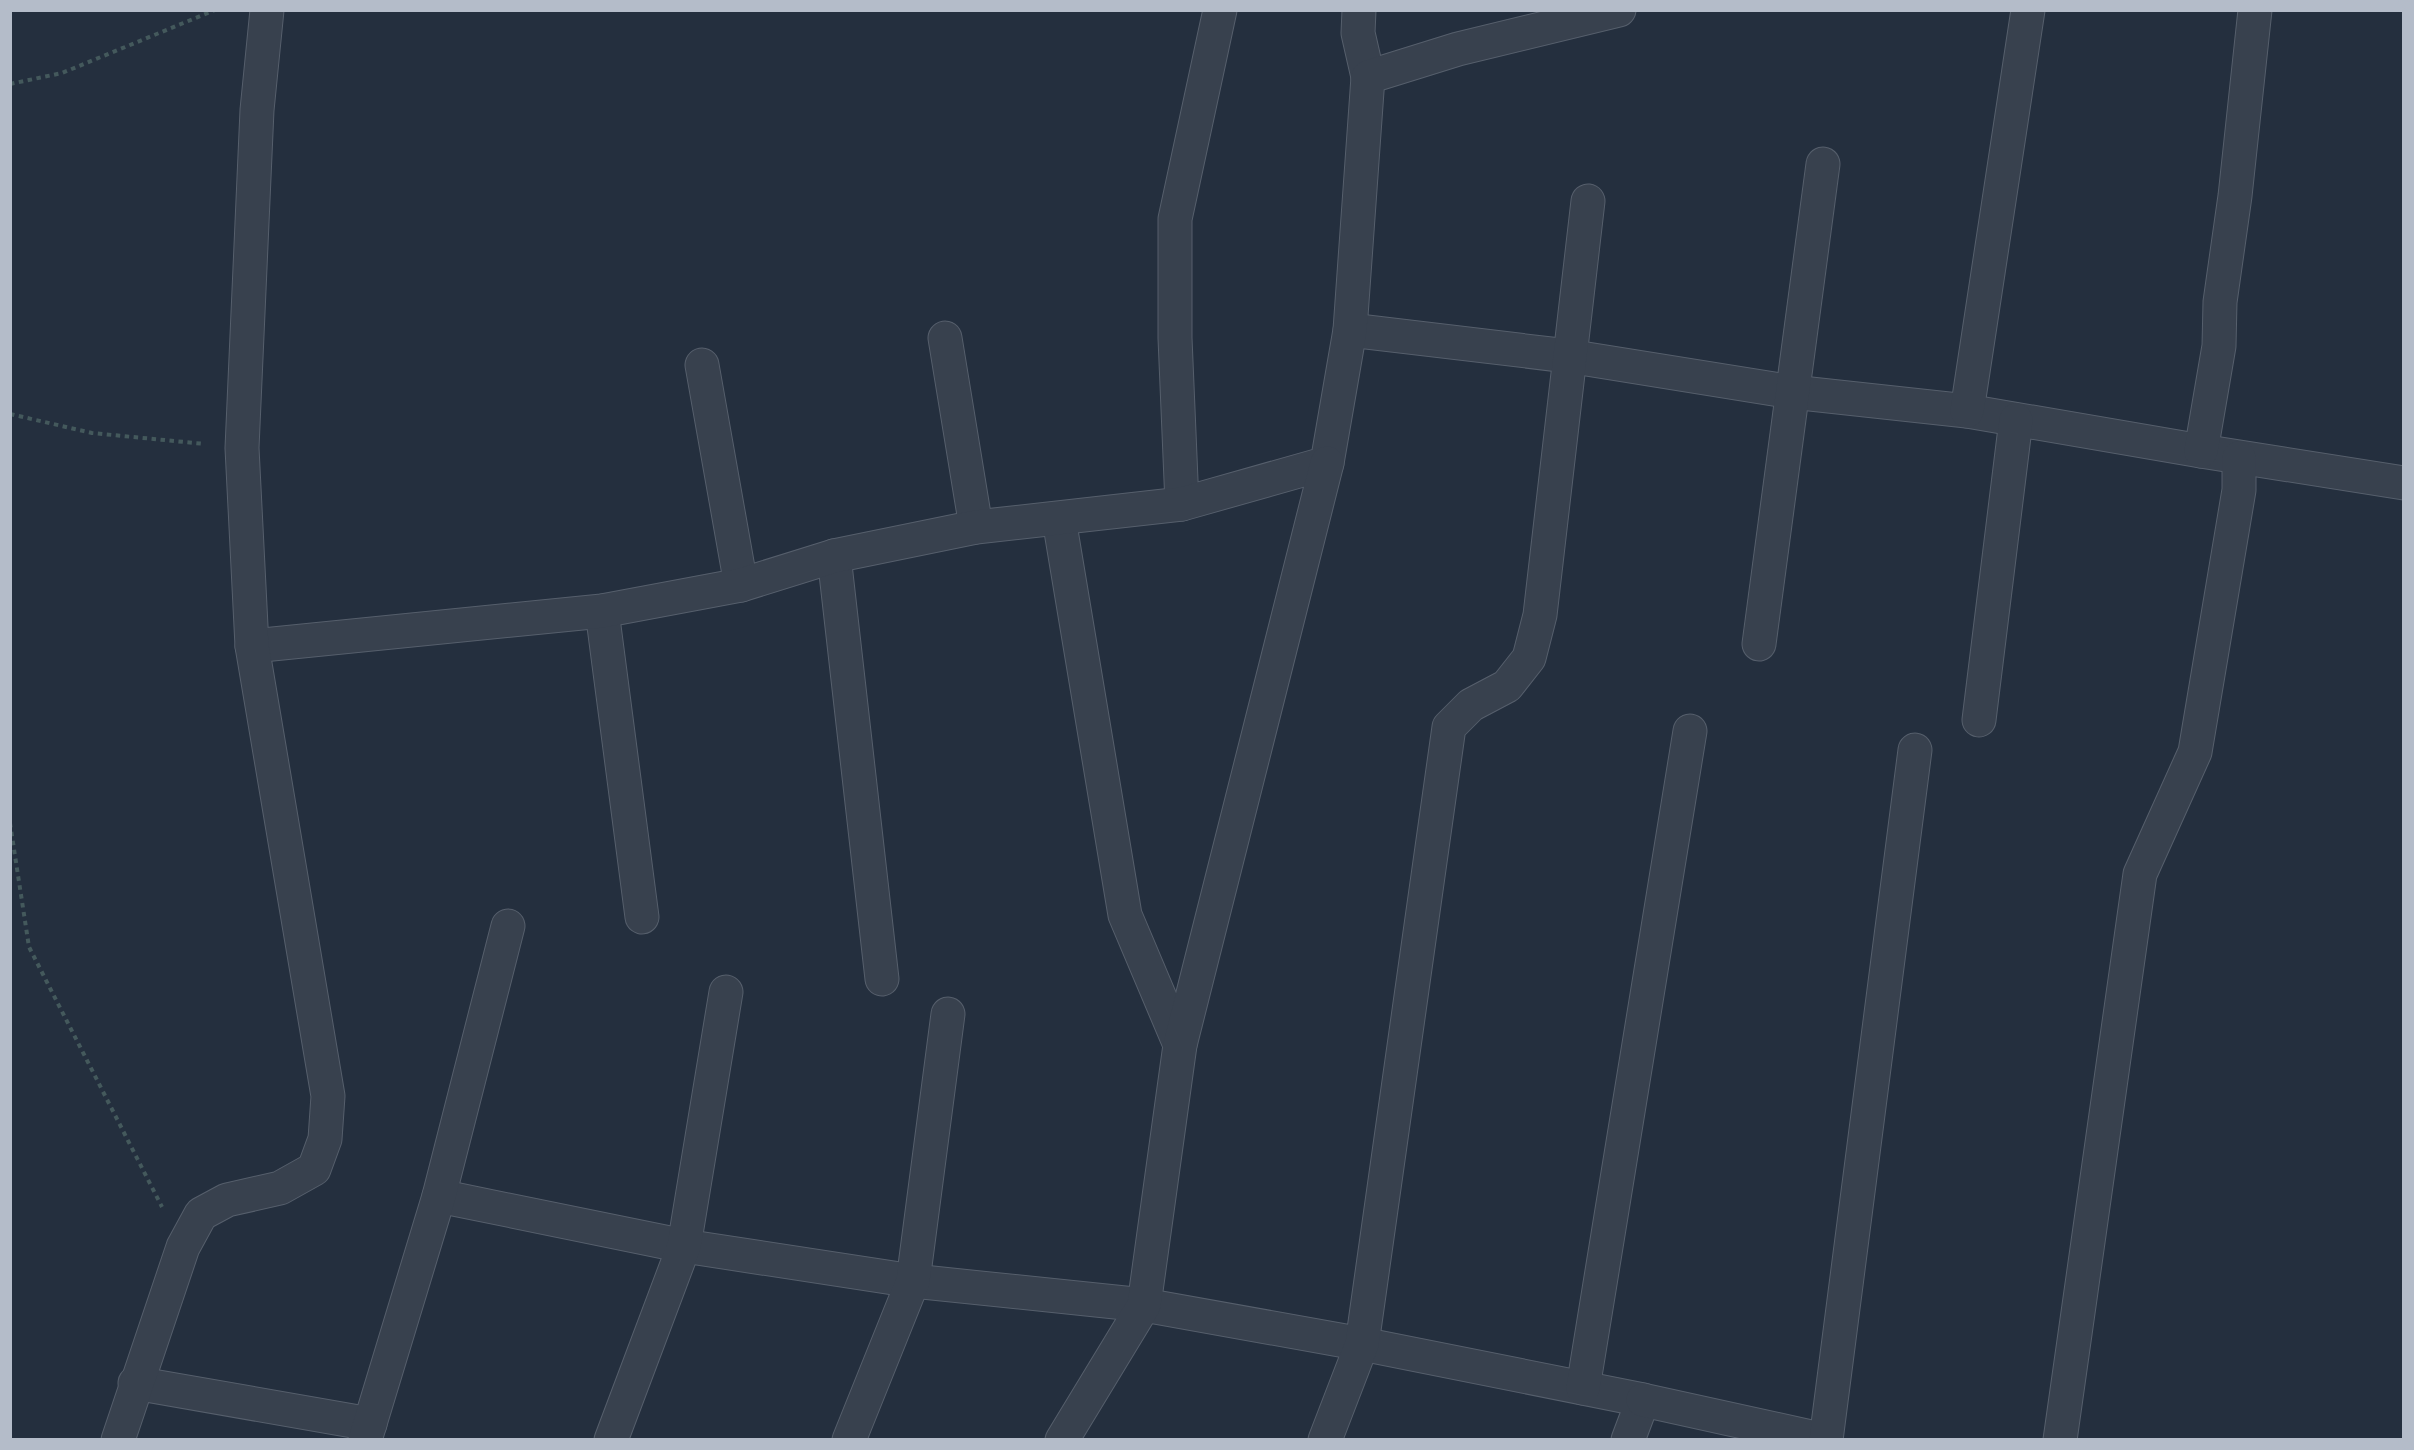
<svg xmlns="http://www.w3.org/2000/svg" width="2414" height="1450" viewBox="0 0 2414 1450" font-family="'Fira Sans Condensed',sans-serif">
  <rect width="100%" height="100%" fill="#242f3e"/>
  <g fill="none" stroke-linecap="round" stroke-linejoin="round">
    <g stroke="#565f6c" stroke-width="35">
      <g id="minor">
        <polyline points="1359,10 1358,33 1368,77"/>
        <polyline points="1350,330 1568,356 1792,392 1967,411 2201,451 2404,483"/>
        <polyline points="945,338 976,527"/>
        <polyline points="702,365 741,585"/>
        <polyline points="1967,411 2028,10"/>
        <polyline points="2201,451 2219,346 2220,302 2235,196 2255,10"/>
        <polyline points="1182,504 1175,338 1175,219 1220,10"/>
        <polyline points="1059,519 1125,915 1180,1045"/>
        <polyline points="834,556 882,979"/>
        <polyline points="602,611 642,917"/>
        <polyline points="1759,644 1823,164"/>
        <polyline points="252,646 602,611 741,585 834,556 976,527 1182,504 1327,463 1350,330 1368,77 1458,49 1619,10"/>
        <polyline points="1979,720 2016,420"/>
        <polyline points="439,1196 684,1246 913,1281 1144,1305 1362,1344 1643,1400 1628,1440"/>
        <polyline points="135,1383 370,1424"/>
        <polyline points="1583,1388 1690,731"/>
        <polyline points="1643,1400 1825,1440"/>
        <polyline points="118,1440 183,1247 201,1214 227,1200 280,1188 314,1169 325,1139 328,1096 252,646 242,448 257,110 267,10"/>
        <polyline points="365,1440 439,1196 508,926"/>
        <polyline points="611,1440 684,1246 726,992"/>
        <polyline points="849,1440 913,1281 948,1014"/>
        <polyline points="1062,1440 1144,1305 1180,1045 1327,463"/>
        <polyline points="1325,1440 1362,1344 1449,727 1471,705 1507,686 1529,658 1540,615 1588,201"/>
        <polyline points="1826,1440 1915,750"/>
        <polyline points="2060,1440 2140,874 2195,752 2239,490 2239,458"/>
      </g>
    </g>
    <g stroke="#44595c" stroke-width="4" stroke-dasharray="4.5 4.5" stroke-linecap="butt">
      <polyline points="10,84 62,73 215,10"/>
      <polyline points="10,414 92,433 205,444"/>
      <polyline points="10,823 29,947 162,1207"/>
    </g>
    <use href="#minor" stroke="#38414e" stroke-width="33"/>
  </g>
  <rect width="2414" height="1450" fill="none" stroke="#b4bcc9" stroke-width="24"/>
</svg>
